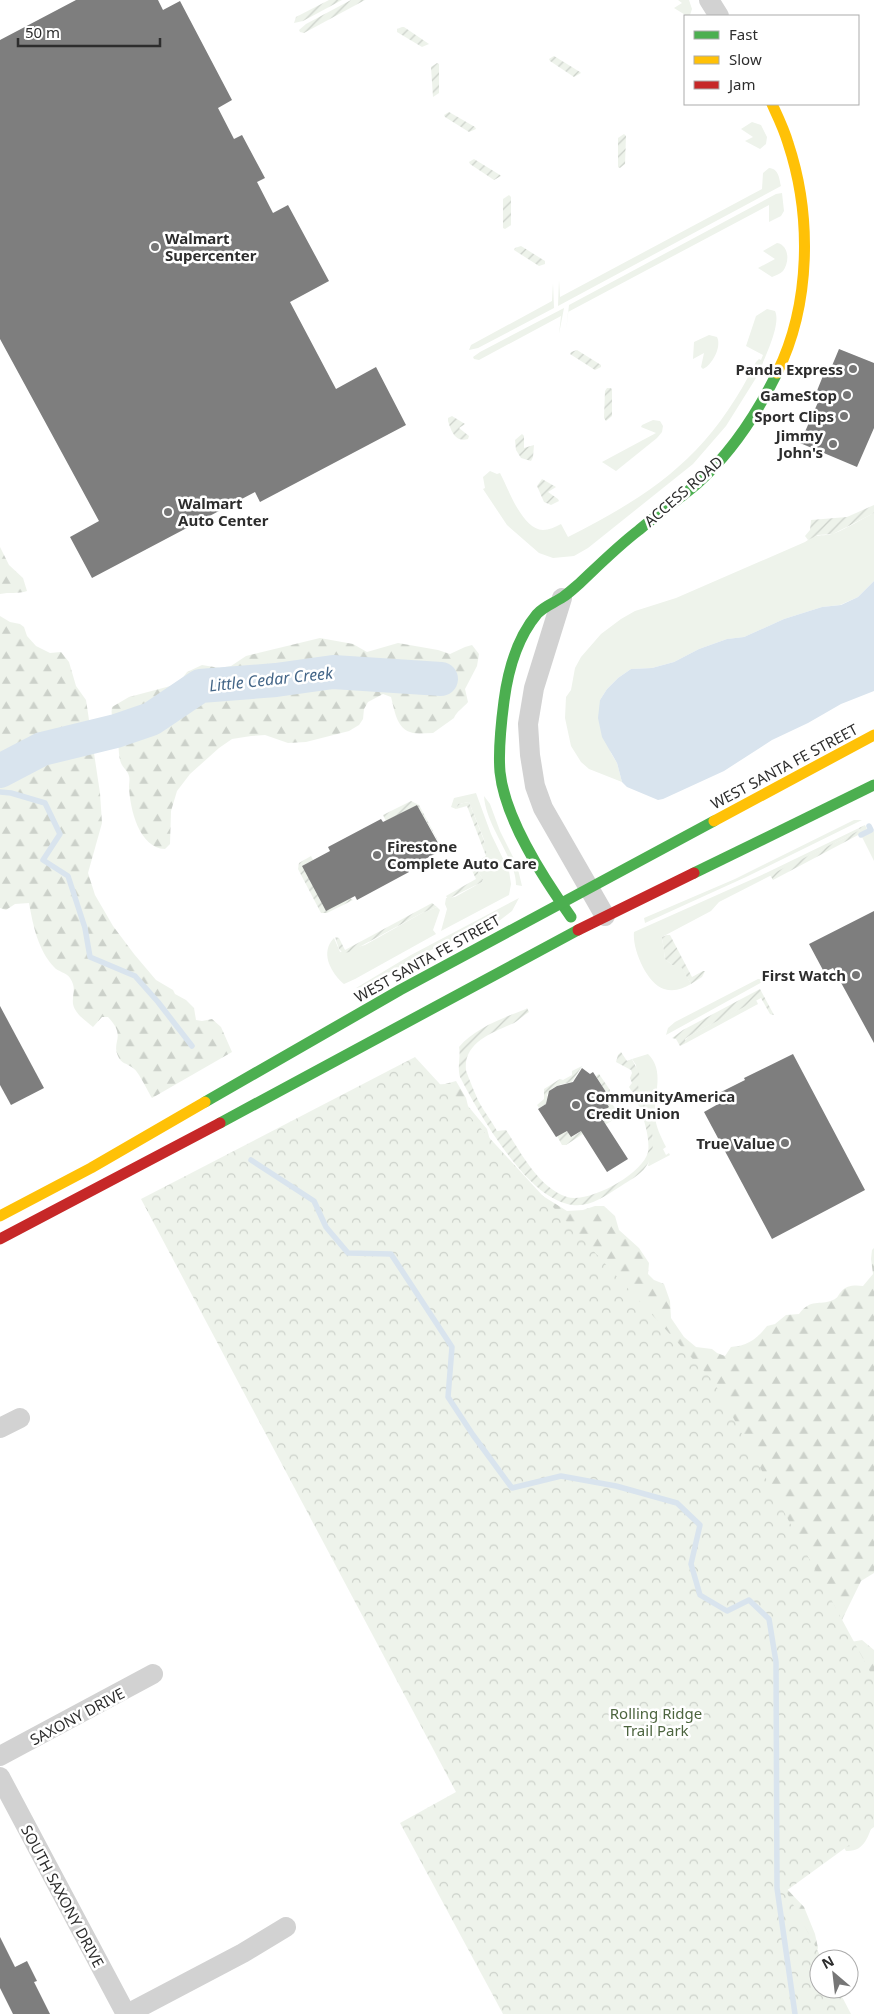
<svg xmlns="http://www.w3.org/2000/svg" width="874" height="2014" viewBox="0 0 874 2014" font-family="'Noto Sans',sans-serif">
  <defs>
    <pattern id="forest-firs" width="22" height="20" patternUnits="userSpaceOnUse" patternTransform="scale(1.25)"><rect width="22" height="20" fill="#eef3eb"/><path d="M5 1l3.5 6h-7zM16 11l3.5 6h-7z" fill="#ccd1ca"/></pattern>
    <pattern id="park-crowns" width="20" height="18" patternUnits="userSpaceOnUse" patternTransform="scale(1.25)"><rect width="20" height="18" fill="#eef3eb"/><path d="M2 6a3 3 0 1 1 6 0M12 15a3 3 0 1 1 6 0" fill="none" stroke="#ccd1ca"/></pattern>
    <pattern id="garden-furrows" width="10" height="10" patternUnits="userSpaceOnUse" patternTransform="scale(1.25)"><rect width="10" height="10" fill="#eef3eb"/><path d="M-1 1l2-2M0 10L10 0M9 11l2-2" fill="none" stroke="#ccd1ca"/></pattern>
  </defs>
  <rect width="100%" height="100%" fill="#fff"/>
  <g fill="#eef3eb">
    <polygon points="678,0 689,0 692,9 690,15 687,16 674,8 682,3"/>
    <polygon points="752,122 761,125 767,137 766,144 760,149 745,141 753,137 741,129"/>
    <path d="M 769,168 C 779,169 779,178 781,186 L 558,306 L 559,280 L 560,297 L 762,189 L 763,173 Z"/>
    <polygon points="782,193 784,211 781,216 769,222 769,205 568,312 566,332 569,305 776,194"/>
    <path d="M 777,243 C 789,245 790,262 783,271 C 780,274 776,275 772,277 L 758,268 L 775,259 L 763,251 Z"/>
    <polygon points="553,283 554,308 478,348 469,350 471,345 552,301"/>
    <polygon points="564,308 559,334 561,316 479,360 474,359 473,357 480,352"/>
    <path d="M 767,309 L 775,311 C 781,323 767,352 762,365 L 760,367 L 757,366 L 754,371 L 757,373 L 756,378 L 726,426 L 693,464 L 588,548 L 574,556 L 553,558 L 539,553 L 507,525 L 483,489 L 485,488 L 483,477 L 490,471 L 497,474 L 500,473 C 509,490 522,529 543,530 C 549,530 555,527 561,524 L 568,537 C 657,492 710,454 756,362 L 759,359 L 761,360 L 763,355 L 746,346 L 756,316 Z"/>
    <path d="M 709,335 L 717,337 C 722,347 712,365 703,369 L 701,367 L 704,353 L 693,359 L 694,342 Z"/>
    <polygon points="653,420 660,421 663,426 662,432 657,438 616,471 602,462 656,433 641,427 642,425"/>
    <path d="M 874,513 L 874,581 L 858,597 L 840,605 L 822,607 L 784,619 L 744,637 L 727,639 L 699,649 L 674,662 L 652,668 L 631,669 L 618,678 L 607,689 L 600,700 L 611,753 L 617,763 L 622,782 L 589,769 L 581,762 L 571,746 L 565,718 L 566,697 L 571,690 L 575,668 L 581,657 L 601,634 L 621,619 L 635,611 L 676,598 L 805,542 C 820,531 823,538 835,533 C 848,528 861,519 874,513 Z"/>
    <polygon points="476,793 491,834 509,871 511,884 509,895 441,931 447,909 445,904 446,898 455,897 482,882 483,879 478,872 480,868 489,862 483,844 485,842 469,802 458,804 456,809 451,807 454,798"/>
    <path d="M 484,796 L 490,804 L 500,831 L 517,865 L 522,886 L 516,885 C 516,858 486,827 484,796 Z"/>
    <polygon points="854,820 862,820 746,877 645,923 644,918 735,879"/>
    <path d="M 859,828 L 860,830 L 719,902 L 711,911 L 662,937 L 665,959 L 672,965 L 680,964 L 691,984 C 682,989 674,992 664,989 C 647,984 632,949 634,932 L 766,873 Z"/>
    <polygon points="874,831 874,861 862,837"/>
    <polygon points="519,898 512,911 499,921 431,950 362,987 356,988 411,955"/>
    <path d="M 437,907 L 440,910 L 433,930 L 436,934 L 355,979 L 344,984 C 330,972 320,952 334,938 L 340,952 L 365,945 L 422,913 Z"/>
    <polygon points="758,979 766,980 666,1035 668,1028 675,1022"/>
    <polygon points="756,1000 758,1004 686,1043 685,1040 689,1036"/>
    <path d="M 648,1054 C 665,1071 654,1093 655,1114 C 655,1126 661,1137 666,1147 L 663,1149 L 666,1155 L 669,1153 L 670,1155 L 649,1166 L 648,1166 L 653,1139 L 638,1085 L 636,1065 L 632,1059 Z"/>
  </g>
  <g fill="url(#forest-firs)">
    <path d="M 0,547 L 9,565 L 23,578 L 27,591 C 18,594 9,592 0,594 Z"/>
    <path d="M 0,616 L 10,622 L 20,624 L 24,627 L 27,636 L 36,646 L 50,653 L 61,652 L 69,662 L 76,686 L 86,700 L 100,793 L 102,823 L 88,873 L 95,895 L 113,926 L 134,954 L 156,980 L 173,990 L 175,994 L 186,1000 L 194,1008 L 196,1020 L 202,1021 L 212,1019 L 221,1027 L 232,1052 L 152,1098 C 147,1090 139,1072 133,1068 C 127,1063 121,1064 118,1056 C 111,1041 127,1037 108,1017 L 102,1017 L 93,1027 C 86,1021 75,1014 73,1004 C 72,993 77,989 70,978 C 66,972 58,972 54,967 C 38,950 33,925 29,903 L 15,904 L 6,910 L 0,908 Z"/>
    <path d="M 320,638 L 353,644 L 367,652 L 398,643 L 438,650 L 450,654 L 465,647 L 472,645 L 479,654 L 477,666 L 465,689 L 468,702 C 464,707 456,712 454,718 L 433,733 C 426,733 419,734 413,733 C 396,729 395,711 391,697 L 383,694 L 368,702 L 364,709 L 363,719 L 359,725 L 349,731 L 306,742 L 288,743 L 265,735 L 251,736 L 232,739 L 219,748 L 190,774 L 177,791 L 171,811 L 170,844 L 165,849 C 139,848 130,809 129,787 C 129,784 130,779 129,776 C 128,771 123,768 121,763 C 118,755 119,745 118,737 C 116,725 110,719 112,707 L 129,697 L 178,684 L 187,672 L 202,665 L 220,668 L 231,666 L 246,656 Z"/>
    <path d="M 456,1081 L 466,1098 L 468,1106 L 487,1129 L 491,1144 L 530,1188 L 567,1211 L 583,1210 L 595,1206 L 604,1206 L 615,1216 L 619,1230 L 639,1248 L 649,1263 L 648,1274 L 654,1280 L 664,1284 L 670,1301 L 671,1318 L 684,1337 L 696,1347 L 712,1349 L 717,1353 L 725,1356 L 731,1347 C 747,1346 757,1339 767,1326 L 775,1324 L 786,1315 L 799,1314 C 811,1298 819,1306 833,1300 C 838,1298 838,1295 841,1292 C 846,1285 855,1285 863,1286 L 873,1274 L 871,1259 L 872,1250 L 874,1248 L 874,1573 L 861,1581 L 839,1626 L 851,1642 L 862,1640 L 874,1650 L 874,1821 C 868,1836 865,1852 846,1851 L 841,1842 L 785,1887 L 804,1907 L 815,1934 L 818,1948 L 813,1961 L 431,1085 L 445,1084 Z"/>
  </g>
  <polygon fill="url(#park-crowns)" points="415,1057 714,1382 874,1679 874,1827 786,1891 822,1959 819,1959 819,1989 838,1989 851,2014 503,2014 400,1823 456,1792 141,1199"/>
  <g fill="url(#garden-furrows)">
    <polygon points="329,0 342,0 303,21 294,23 296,17"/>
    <polygon points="351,0 365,0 304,33 300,32 299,30 306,24"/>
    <polygon points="402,27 404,27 429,44 422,47 397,32 397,29"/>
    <polygon points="554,56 580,72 581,73 574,77 550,61 549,59"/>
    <polygon points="437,63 439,64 439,93 433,97 431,67"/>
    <polygon points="449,112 475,127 476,129 469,132 445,117 444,115"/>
    <polygon points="624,134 626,136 625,164 620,168 618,167 618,138"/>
    <polygon points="474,159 500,175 501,176 494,180 470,164 469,162"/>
    <polygon points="509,195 511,197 511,225 505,229 503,228 503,199"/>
    <polygon points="521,246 545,261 545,264 539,266 514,250 515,248"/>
    <polygon points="577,350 601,365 601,367 595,370 570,354 571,352"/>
    <polygon points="607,388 611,388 612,390 612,416 606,421 604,418 605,391"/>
    <path d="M 452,416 L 465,424 L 459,428 L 469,436 L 468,439 C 455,443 451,430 448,421 L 448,418 Z"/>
    <polygon points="522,434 524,436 524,448 534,445 533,457 531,461 521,458 516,450 515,440"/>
    <polygon points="542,479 556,487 548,492 558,499 559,501 551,505 544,502 537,486"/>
    <polygon points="874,505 874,513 833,534 818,535 808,540 805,536 810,530 811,520 847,517"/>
    <polygon points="411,801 419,805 441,846 417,805 386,821 383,815"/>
    <polygon points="469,802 485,843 483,844 490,861 478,872 483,879 482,882 448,899 446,896 476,879 470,866 486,856 467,806 456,809 458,804"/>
    <polygon points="865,825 867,829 860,834 773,880 770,875 860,830 859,828"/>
    <polygon points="311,856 313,860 303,866 353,900 327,913 321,913 298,869 299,863"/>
    <polygon points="432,903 437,907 422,913 350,952 343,953 339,949 335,937 339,938 345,950"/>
    <polygon points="667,935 670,935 692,977 703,971 705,971 702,977 691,984 680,965 672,965 665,959 662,937"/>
    <polygon points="760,989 774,1015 770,1014 761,998 689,1036 685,1039 686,1043 680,1046 676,1039 672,1038 683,1030"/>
    <path d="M 526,1009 L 527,1008 L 529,1012 C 524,1015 519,1020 514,1023 C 494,1032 463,1042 466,1070 C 466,1072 477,1098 479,1102 C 484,1112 492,1121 497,1131 L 506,1130 C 522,1154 538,1187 567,1197 C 588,1204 643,1174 648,1152 C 651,1134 639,1102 629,1087 L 632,1083 L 630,1078 L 632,1073 L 631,1070 L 616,1062 L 618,1055 L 621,1052 L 627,1061 L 632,1059 C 635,1067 644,1075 638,1085 C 642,1100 654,1129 653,1144 C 651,1169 640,1174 621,1186 C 596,1202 580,1214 551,1197 C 517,1178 478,1112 460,1077 C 457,1066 461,1057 459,1047 C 475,1028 503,1018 526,1009 Z"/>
    <path d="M 582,1066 L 572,1082 C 562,1084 552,1085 547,1095 L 549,1102 L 539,1108 L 537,1105 L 544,1099 L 544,1089 L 560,1079 L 563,1080 L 572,1075 L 572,1071 Z"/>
    <polygon points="599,1074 610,1090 609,1100 619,1113 613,1120 585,1137 583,1134 566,1145 562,1145 557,1136 567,1130 572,1137 600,1119 598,1114 609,1107 601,1095 606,1092 596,1076"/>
  </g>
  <polygon fill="#d9e4ee" points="874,581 874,691 841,704 808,723 772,740 724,771 663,799 658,800 627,787 622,782 617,763 602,737 598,718 600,700 607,689 618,678 631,669 652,668 674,662 699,649 727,639 744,637 784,619 822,607 841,605 858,597"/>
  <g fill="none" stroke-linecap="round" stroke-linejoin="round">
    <g stroke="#d9e4ee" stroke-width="5.5">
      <polyline points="0,792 11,793 45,803 60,834 43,860 68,876 85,928 90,957 135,976 158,1002 192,1046"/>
      <polyline points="861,835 871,830 869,826"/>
      <polyline points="251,1160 314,1201 326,1227 348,1253 391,1254 452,1347 448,1397 473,1435 512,1488 561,1476 616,1486 677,1503 700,1525 691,1564 700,1595 727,1611 749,1600 769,1619 776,1662 777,1888 795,2014"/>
    </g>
    <polyline stroke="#d9e4ee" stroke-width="34" points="0,771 42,749 116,731 151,719 200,686 276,680 333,672 441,679"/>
  </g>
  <g fill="#7e7e7e">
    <polygon points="76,0 158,0 163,10 180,1 232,100 218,108 234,139 242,135 265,178 257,182 273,213 288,205 329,281 290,302 336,389 376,367 406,425 260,502 255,492 92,578 70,537 99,521 0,339 0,40"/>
    <polygon points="839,349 874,363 874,428 857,467 800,443 819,400 814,398 825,371 829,373"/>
    <polygon points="417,805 442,850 407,869 409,872 357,900 355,896 326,911 302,866 330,851 328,847 381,819 383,822"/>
    <polygon points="874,911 874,1043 833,968 824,972 809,944"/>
    <polygon points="0,1006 44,1088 11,1105 0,1085"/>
    <polygon points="793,1054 865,1190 772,1239 704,1112 720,1103 715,1095 745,1080 744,1078"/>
    <polygon points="582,1068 590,1074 593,1072 606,1092 601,1095 609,1107 599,1114 628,1159 607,1172 581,1131 571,1137 567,1131 556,1137 538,1109 546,1104 549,1091 557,1086 573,1082"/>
    <polygon points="0,1937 15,1967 27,1961 37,1981 34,1982 50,2014 13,2014 0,1988"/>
  </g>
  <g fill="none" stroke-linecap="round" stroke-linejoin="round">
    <g stroke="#d2d2d2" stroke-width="20">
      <polyline points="709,0 719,16"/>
      <polyline points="562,598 534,688 528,724 530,755 535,786 543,808 605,916"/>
      <polyline points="0,1428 20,1418"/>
      <polyline points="0,1756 153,1674"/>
      <polyline points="0,1777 126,2014"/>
      <polyline points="127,2014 243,1953 286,1927"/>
    </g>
    <g stroke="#4caf50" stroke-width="11">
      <polyline points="694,873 874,785"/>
      <path d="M 571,917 C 544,879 505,820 500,772 C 498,749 501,724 504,701 C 508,670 517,638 537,614 C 544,606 554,603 563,597 C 569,593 574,588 580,583 C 599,565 618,546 639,530 C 658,514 679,499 698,483 C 732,452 757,414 777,373"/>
      <polyline points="205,1102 400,990 714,821"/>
      <polyline points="220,1123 578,930"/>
    </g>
    <g stroke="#ffc107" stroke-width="11">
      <path d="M 772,104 C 778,117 784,129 788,143 C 812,215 811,304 777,373"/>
      <polyline points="714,821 874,735"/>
      <polyline points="0,1216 91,1168 205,1102"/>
    </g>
    <g stroke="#c62828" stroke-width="11">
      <polyline points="578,930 694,873"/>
      <polyline points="0,1239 220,1123"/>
    </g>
  </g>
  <g fill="#767676" stroke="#fff" stroke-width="2">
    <circle cx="155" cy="247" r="5"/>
    <circle cx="853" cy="369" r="5"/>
    <circle cx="847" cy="395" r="5"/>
    <circle cx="844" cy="416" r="5"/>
    <circle cx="833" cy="444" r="5"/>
    <circle cx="168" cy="512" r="5"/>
    <circle cx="377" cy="855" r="5"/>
    <circle cx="856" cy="975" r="5"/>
    <circle cx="576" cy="1105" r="5"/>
    <circle cx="785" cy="1143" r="5"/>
  </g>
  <g text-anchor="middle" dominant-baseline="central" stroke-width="5" stroke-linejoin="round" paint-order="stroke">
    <g font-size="15" font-weight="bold" fill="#2d2d2d" stroke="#fff" text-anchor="end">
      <text x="165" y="238" text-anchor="start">Walmart<tspan x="165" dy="17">Supercenter</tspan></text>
      <text x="843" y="369">Panda Express</text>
      <text x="837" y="395">GameStop</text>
      <text x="834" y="416">Sport Clips</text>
      <text x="823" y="435">Jimmy<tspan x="823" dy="17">John's</tspan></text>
      <text x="178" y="503" text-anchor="start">Walmart<tspan x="178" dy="17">Auto Center</tspan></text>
      <text x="387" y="846" text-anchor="start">Firestone<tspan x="387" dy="17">Complete Auto Care</tspan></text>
      <text x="846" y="975">First Watch</text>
      <text x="586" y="1096" text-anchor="start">CommunityAmerica<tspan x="586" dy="17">Credit Union</tspan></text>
      <text x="775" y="1143">True Value</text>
    </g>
    <g font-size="15" fill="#2d2d2d" stroke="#fff">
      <text transform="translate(683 491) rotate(-41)">ACCESS ROAD</text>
      <text transform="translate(784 766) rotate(-28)">WEST SANTA FE STREET</text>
      <text transform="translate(427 958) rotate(-29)">WEST SANTA FE STREET</text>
      <text transform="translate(77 1716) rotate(-28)">SAXONY DRIVE</text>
      <text transform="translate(63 1896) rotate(62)">SOUTH SAXONY DRIVE</text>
    </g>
    <g font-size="15" fill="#4c643e" stroke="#fff">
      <text x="656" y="1713">Rolling Ridge<tspan x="656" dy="17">Trail Park</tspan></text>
    </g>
    <g font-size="16" font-style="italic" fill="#436587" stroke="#fff">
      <text transform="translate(271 679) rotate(-6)">Little Cedar Creek</text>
    </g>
  </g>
  <rect x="684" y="15" width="175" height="90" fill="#ffffff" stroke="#ababab"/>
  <rect x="694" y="31" width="25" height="8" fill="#4caf50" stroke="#ababab"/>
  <text x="729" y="40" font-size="15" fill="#2d2d2d">Fast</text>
  <rect x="694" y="56" width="25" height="8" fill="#ffc107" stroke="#ababab"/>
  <text x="729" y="65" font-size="15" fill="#2d2d2d">Slow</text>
  <rect x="694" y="81" width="25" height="8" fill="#c62828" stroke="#ababab"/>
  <text x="729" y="90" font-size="15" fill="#2d2d2d">Jam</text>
  <g transform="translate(834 1974) rotate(332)"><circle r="24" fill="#ffffff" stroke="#ababab"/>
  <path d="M0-4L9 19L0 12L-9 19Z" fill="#767676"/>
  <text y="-8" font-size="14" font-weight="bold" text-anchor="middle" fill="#2d2d2d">N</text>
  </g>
  <path d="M18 38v8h142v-8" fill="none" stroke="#2d2d2d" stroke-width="2.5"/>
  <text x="25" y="38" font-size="15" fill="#2d2d2d" stroke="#ffffff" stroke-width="4" paint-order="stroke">50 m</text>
</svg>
